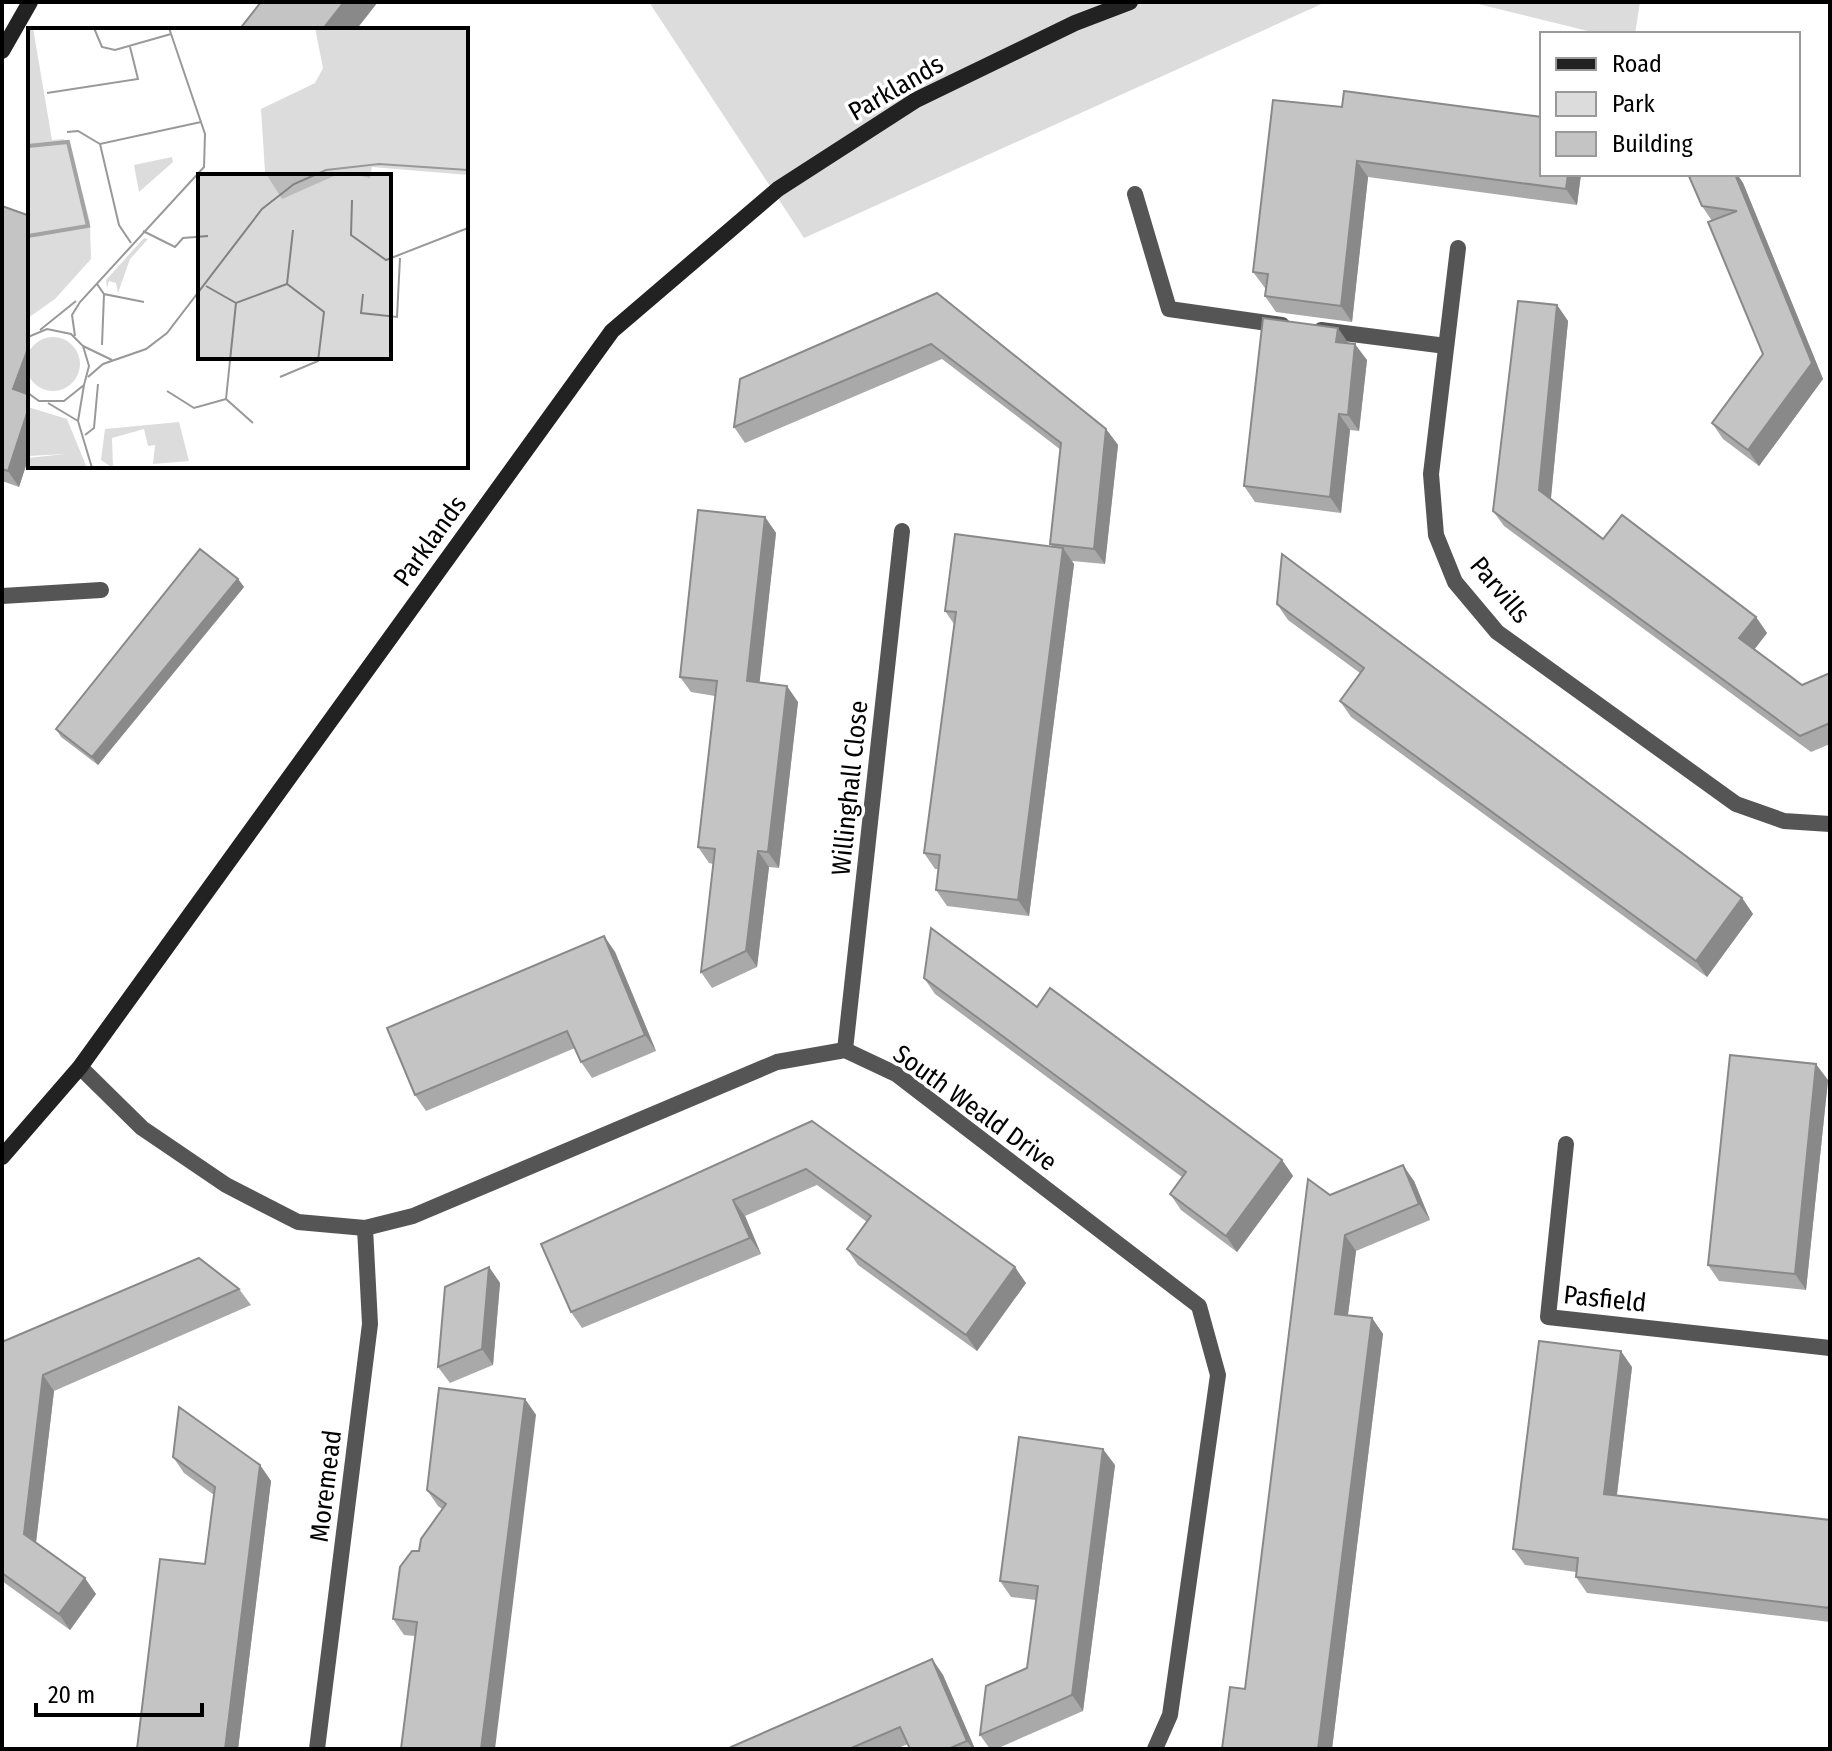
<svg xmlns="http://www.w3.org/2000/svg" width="1832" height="1751" viewBox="0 0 1832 1751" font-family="'Fira Sans Condensed',sans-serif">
  <rect width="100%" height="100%" fill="#fff"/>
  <g fill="#dcdcdc">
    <polygon points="649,2 1326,2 804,238"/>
    <polygon points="1470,2 1640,2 1635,34 1600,34"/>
  </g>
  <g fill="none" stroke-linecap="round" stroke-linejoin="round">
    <g stroke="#555" stroke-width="16">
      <polyline points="1135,194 1169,309 1282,325"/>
      <polyline points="1321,330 1446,346"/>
    </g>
    <g stroke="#555" stroke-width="16">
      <polyline points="1458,248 1431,474 1436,535 1455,582 1497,632 1736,804 1784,821 1830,824"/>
      <polyline points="2,596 101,590"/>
      <polyline points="845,1050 902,531"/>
      <polyline points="80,1067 142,1128 226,1185 298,1222 365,1228 413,1216 777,1062 845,1050 896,1074 1199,1306 1218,1375 1170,1715 1155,1749"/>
      <polyline points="1566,1144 1548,1317 1830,1348"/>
      <polyline points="317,1749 370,1324 365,1228"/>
    </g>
    <g stroke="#222" stroke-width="16">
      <polyline points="2,51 30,2"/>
      <polyline points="2,1157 80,1067 612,331 778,189 916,100 1075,23 1130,2"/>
    </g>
  </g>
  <g fill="#a9a9a9">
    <polygon points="1273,100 1581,174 1577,205 1368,177 1352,322 1276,312 1265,296 1266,288 1265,288 1253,272"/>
    <polygon points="1688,174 1737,174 1743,183 1823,379 1759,466 1723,439 1712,423 1763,354 1712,221 1702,206"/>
    <polygon points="2,206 30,216 30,390 29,394 30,395 30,453 19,487 2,481"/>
    <polygon points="937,293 1106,429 1118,445 1105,564 1072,561 1074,564 1029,916 947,906 936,890 938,869 935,869 924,853 954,624 945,611 1052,546 1050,544 1061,450 942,359 745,443 734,427"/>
    <polygon points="1557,305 1568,321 1551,499 1603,539 1756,617 1767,633 1754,649 1802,685 1830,673 1830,744 1811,752 1504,526 1493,511"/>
    <polygon points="1349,344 1367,360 1359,431 1350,430 1341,513 1255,502 1244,486"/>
    <polygon points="765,517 776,533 759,683 798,702 779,868 769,867 757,967 712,988 701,972 713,864 709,863 698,847 715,696 691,692 680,677"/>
    <polygon points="238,579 244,587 98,765 61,737 56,729"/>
    <polygon points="1277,604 1742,898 1753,914 1707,977 1351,717 1340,701 1360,673 1288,620"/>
    <polygon points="604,936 615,952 656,1051 592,1078 581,1062 575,1048 426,1111 415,1095"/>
    <polygon points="924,978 1037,1007 1282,1160 1293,1176 1237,1252 1181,1210 1170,1194 1182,1177 935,994"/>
    <polygon points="1828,1080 1806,1290 1719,1281 1708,1265"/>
    <polygon points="812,1121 1026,1283 977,1351 858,1265 847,1249 867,1222 817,1185 745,1216 761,1254 582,1328 571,1312"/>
    <polygon points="1414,1181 1430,1220 1356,1251 1348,1315 1372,1318 1383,1334 1332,1749 1222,1749 1245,1689 1330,1195"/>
    <polygon points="489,1267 500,1283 493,1365 450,1383 438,1367"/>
    <polygon points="239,1289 251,1305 54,1391 36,1543 96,1594 70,1630 2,1581 2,1342"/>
    <polygon points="1632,1367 1617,1495 1830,1520 1830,1622 1587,1593 1576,1577 1576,1572 1525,1565 1513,1549"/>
    <polygon points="525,1399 536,1415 415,1636 404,1635 393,1619 419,1551 442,1509 438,1506 427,1490"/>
    <polygon points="173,1457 260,1465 271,1481 238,1749 137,1749 205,1564 214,1495 184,1473"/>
    <polygon points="1115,1465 1083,1711 996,1749 990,1749 980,1735 1027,1668 1036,1600 1011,1597 1000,1581"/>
    <polygon points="932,1659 943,1675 975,1749 910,1749 908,1744 896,1749 732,1749"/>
  </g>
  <g fill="#898989">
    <polygon points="344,2 378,2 356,30 322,30"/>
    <polygon points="1357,161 1368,177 1352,322 1341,306"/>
    <polygon points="1568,174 1581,174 1577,205 1566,189"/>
    <polygon points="1735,174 1737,174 1743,183 1823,379 1759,466 1748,450 1812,363"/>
    <polygon points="1557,305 1568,321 1550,506 1539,490"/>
    <polygon points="1338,328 1349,344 1336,342"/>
    <polygon points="30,343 30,390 25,405 13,389"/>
    <polygon points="1355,344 1367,360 1359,431 1348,415"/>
    <polygon points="30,404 30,453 19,487 8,471"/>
    <polygon points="1339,414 1350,430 1341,513 1330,497"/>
    <polygon points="1106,429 1118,445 1105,564 1094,549"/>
    <polygon points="765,517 776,533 758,697 747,681"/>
    <polygon points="1063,548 1074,564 1029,916 1018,900"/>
    <polygon points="238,579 244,587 98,765 92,757"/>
    <polygon points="1756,617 1767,633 1751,654 1739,638"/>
    <polygon points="787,686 798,702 779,868 768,852"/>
    <polygon points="758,851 769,867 757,967 746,951"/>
    <polygon points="1742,898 1753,914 1707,977 1696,961"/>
    <polygon points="604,936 615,952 656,1051 645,1035"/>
    <polygon points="1816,1064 1828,1080 1806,1290 1795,1274"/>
    <polygon points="1282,1160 1293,1176 1237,1252 1226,1236"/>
    <polygon points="1403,1165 1414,1181 1430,1220 1419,1204"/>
    <polygon points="733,1200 745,1216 761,1254 750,1238"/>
    <polygon points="1345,1235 1356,1251 1346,1330 1335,1314"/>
    <polygon points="489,1267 500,1283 493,1365 482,1349"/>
    <polygon points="1015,1267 1026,1283 977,1351 966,1335"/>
    <polygon points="1372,1318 1383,1334 1332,1749 1318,1749"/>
    <polygon points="1621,1351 1632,1367 1615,1510 1604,1494"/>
    <polygon points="43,1375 54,1391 35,1550 24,1534"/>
    <polygon points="525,1399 536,1415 495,1749 481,1749"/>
    <polygon points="1103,1449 1115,1465 1083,1711 1072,1695"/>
    <polygon points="260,1465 271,1481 238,1749 225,1749"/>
    <polygon points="85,1578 96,1594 70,1630 59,1614"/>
    <polygon points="932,1659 943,1675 975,1749 973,1749 967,1741"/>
  </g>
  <g fill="#c4c4c4" stroke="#898989" stroke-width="2">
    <polygon points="261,2 344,2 322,30 239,30"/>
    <polygon points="1344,91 1542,117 1542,174 1568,174 1566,189 1357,161 1341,306 1265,296 1268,274 1253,272 1273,100 1342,107"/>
    <polygon points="1688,174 1735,174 1812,363 1748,450 1712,423 1763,354 1708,222 1737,211 1702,206"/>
    <polygon points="2,206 30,216 30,343 13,389 30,395 30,404 8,471 2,469"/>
    <polygon points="937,293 1106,429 1094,549 1050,544 1061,443 931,344 734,427 740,379"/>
    <polygon points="1518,301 1557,305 1539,490 1603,539 1622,515 1756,617 1739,638 1802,685 1830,673 1830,723 1800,736 1493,511"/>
    <polygon points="1263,318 1338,328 1336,342 1355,344 1348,415 1339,414 1330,497 1244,486"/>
    <polygon points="698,510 765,517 747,681 787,686 768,852 758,851 746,951 701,972 715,849 698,847 717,681 680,677"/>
    <polygon points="955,534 1063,548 1018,900 936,890 940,855 924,853 956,612 945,611"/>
    <polygon points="200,549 238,579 92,757 56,729"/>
    <polygon points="1282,554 1742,898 1696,961 1340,701 1364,668 1277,604"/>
    <polygon points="931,928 1037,1007 1050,988 1282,1160 1226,1236 1170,1194 1186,1172 924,978"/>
    <polygon points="604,936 645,1035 581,1062 567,1031 415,1095 387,1028"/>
    <polygon points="1730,1055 1816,1064 1795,1274 1708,1265"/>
    <polygon points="812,1121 1015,1267 966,1335 847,1249 871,1216 806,1169 733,1200 750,1238 571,1312 541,1244"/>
    <polygon points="1403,1165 1419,1204 1345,1235 1335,1314 1372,1318 1318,1749 1222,1749 1230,1687 1245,1689 1308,1179 1330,1195"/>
    <polygon points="199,1258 239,1289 43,1375 24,1534 85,1578 59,1614 2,1573 2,1342"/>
    <polygon points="489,1267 482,1349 438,1367 445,1287"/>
    <polygon points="1539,1341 1621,1351 1604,1494 1830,1520 1830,1608 1576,1577 1578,1558 1513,1549"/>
    <polygon points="439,1388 525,1399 481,1749 401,1749 417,1622 393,1619 400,1567 412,1551 419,1551 421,1539 446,1504 427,1490"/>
    <polygon points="179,1407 260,1465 225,1749 137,1749 160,1559 205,1564 215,1487 173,1457"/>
    <polygon points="1019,1437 1103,1449 1072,1695 980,1735 986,1686 1027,1668 1038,1586 1000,1581"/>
    <polygon points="932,1659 967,1741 948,1749 910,1749 900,1727 849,1749 732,1749 731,1747"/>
  </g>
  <g text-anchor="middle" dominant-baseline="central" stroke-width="7" stroke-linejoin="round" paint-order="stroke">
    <g font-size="26" fill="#000" stroke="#fff">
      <text transform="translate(896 88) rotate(-30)">Parklands</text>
      <text transform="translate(430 541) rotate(-54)">Parklands</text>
      <text transform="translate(1500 590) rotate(50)">Parvills</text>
      <text transform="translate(850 788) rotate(-84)">Willinghall Close</text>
      <text transform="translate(975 1108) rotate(36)">South Weald Drive</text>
      <text transform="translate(1605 1299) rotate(6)">Pasfield</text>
      <text transform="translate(326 1486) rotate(-83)">Moremead</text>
    </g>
  </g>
  <g transform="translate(28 28)">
    <rect width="440" height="440" fill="#fff"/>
    <path d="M 0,0 L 5,0 L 24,112 L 36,111 L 45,128 L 62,194 L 63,231 L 27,271 L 0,290 ZM 287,0 L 440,0 L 440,147 L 344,139 L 342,150 L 315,144 L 254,171 L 237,144 L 233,81 L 287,55 L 295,40 ZM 144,129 L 145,134 L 111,164 L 106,137 ZM 116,210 L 120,211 L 102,231 L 90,265 L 88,255 L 81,253 L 79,260 L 78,252 ZM-2 336a27 27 0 1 1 54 0a27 27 0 1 1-54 0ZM 0,379 L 39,391 L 59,440 L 0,440 L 0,430 L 37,426 L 0,428 ZM 151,394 L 161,433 L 125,436 L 127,417 L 120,418 L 116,401 L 84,410 L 85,440 L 73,432 L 77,401 Z" fill="#dcdcdc"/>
    <path fill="none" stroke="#a3a3a3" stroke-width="4" d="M 0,118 L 40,114 L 60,198 L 0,208"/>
    <path fill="none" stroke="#999" stroke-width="2" d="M 66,0 L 74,19 L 87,22 L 143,6M 19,65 L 110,51 L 102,19M 39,104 L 50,103 L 72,116 L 173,94M 72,116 L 91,197 L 103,215M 324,172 L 323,207 L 358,232 L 440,200M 115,203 L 147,219 L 155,210 L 180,208M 69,256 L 76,266 L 116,274M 259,256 L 265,202M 178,258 L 208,275 L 259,256 L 296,284 L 290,333 L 252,349M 335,266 L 333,285 L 369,289 L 372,230M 208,275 L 198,371 L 225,395M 12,302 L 48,273M 47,308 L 44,287 L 52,274 L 176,139 L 177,106 L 141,0M 0,309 L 19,301 L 43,306 L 55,318 L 61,338 L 56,357 L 36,373 L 11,373 L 0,365M 74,317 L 76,266M 55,318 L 84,332M 60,349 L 75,336 L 118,321 L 139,305 L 234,181 L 266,156 L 298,142 L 351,136 L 440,142M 56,357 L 50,393 L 64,440M 139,363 L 166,380 L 198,371M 20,375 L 50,393M 57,407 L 66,400 L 70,356"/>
    <path fill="#000" fill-opacity="0.15" stroke="#000" stroke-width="4" d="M 170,146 L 363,146 L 363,331 L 170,331 Z"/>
    <rect width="440" height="440" fill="none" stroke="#000" stroke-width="4"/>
  </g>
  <rect width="1832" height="1751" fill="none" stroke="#000000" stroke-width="8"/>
  <rect x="1540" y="32" width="260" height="144" fill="#ffffff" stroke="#999999" stroke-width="2"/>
  <rect x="1556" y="58" width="40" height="12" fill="#222222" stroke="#999999" stroke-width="2"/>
  <text x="1612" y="72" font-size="24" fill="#000000">Road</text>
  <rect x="1556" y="92" width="40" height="24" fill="#dcdcdc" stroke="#999999" stroke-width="2"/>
  <text x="1612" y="112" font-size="24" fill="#000000">Park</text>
  <rect x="1556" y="132" width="40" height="24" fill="#c4c4c4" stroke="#999999" stroke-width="2"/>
  <text x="1612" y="152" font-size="24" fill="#000000">Building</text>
  <path d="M36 1703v12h166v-12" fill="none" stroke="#000000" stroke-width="4"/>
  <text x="48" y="1703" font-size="24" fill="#000000" stroke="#ffffff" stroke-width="6" paint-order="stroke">20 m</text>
</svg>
